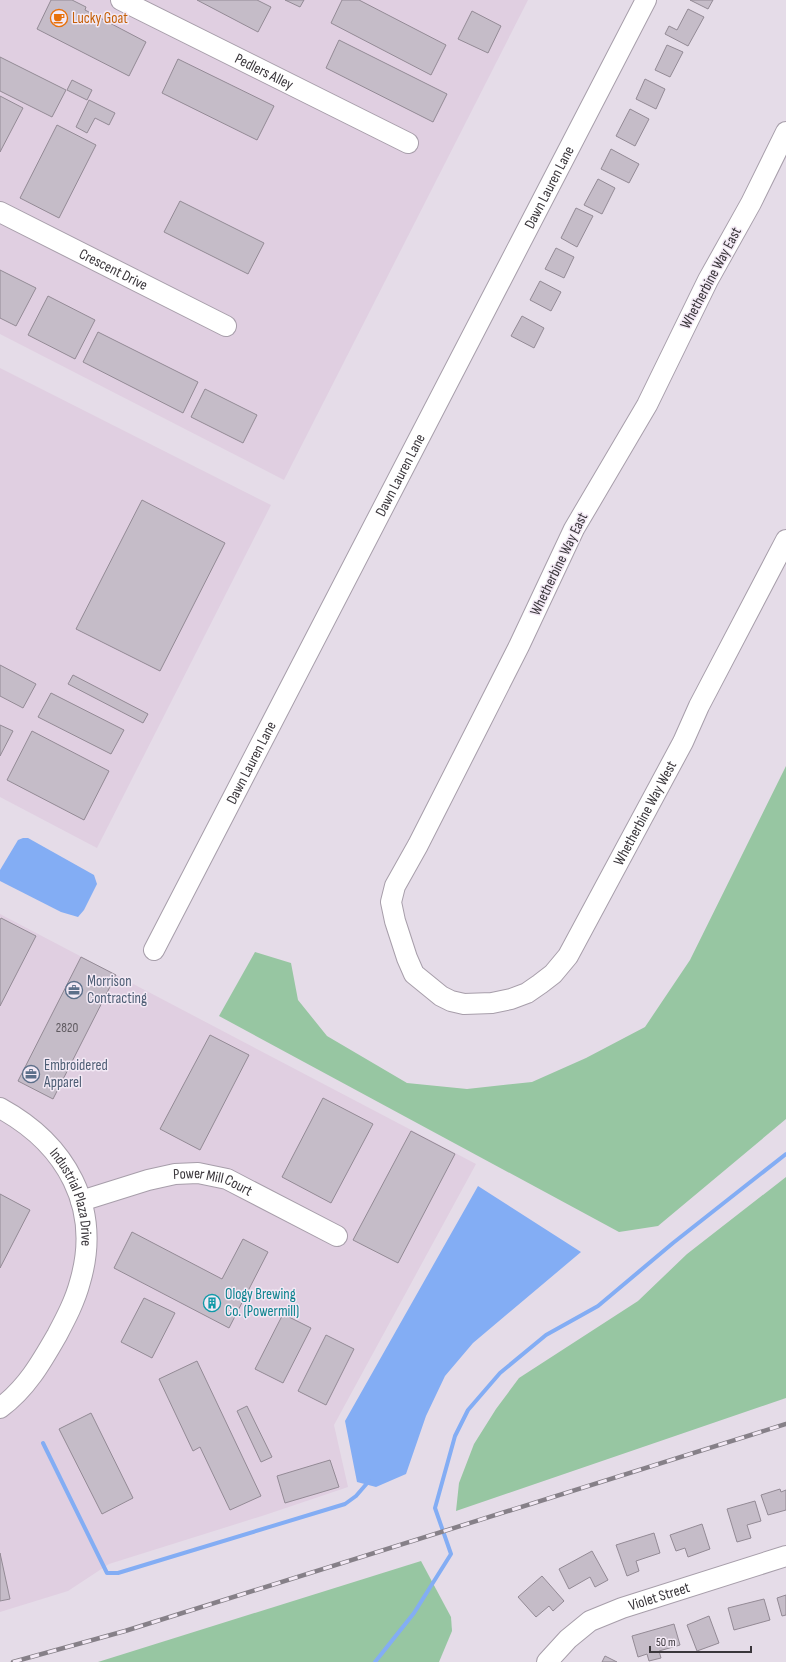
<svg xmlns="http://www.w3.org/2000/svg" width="786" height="1662" viewBox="0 0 786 1662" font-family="'Sofia Sans Condensed',sans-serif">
  <rect width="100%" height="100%" fill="#e5dce8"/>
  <g fill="#e0cfe1">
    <polygon points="0,0 528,0 284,480 0,334"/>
    <polygon points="0,368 271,505 97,848 0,797"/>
    <polygon points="0,914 476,1164 334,1425 348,1487 265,1515 109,1564 68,1591 0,1612"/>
  </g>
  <g fill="#97c6a2">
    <polygon points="786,766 786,1119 658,1226 619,1232 219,1016 255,952 291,963 298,1000 327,1036 407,1083 467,1089 532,1082 586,1058 645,1027 690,960"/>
    <polygon points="786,1177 786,1398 456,1511 459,1483 474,1444 496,1409 519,1378 638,1301 687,1254"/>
    <polygon points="421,1561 451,1617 452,1631 439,1662 98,1662"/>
  </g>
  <g fill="#83adf4">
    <polygon points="23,838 28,838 94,875 97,884 84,910 78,917 61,912 0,881 0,870 18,840"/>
    <polygon points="478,1186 581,1252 473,1343 445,1376 426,1416 406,1474 376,1487 357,1482 345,1421"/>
  </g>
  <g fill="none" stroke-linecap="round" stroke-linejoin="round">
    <g stroke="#83adf4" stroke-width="4">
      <polyline points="43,1443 107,1573 118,1573 345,1504 356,1496 369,1481"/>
      <polyline points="375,1662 414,1613 451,1554 435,1508 455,1436 468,1410 500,1373 546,1335 598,1306 673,1243 786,1154"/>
    </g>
  </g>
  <g fill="#c5bcc8" stroke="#938a95">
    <polygon points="51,0 72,0 86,7 85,10 146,42 129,76 37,29"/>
    <polygon points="197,0 257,0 271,7 258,32"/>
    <polygon points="285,0 304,0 300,7"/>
    <polygon points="342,0 359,0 446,45 431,75 331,23"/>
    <polygon points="690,0 713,0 708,9"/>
    <polygon points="688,9 704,17 688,46 665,34 669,26 677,30"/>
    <polygon points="472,11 501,26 488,53 458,39"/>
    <polygon points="339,40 447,94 433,122 326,68"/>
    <polygon points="667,45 683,52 670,77 655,70"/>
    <polygon points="0,57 66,90 52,117 0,91"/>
    <polygon points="178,59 274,106 257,140 162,93"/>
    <polygon points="645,79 665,89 656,109 636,99"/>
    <polygon points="72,80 92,90 87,100 67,90"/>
    <polygon points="0,96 23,108 0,152"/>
    <polygon points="89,100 115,113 109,125 95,118 87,133 76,127"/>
    <polygon points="630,109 649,119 635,146 616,136"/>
    <polygon points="57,125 96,145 59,218 20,198"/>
    <polygon points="611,149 639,164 629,183 601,169"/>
    <polygon points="598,179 615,188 602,214 584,205"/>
    <polygon points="180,201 264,243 248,274 164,232"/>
    <polygon points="576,208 593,216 577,247 561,238"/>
    <polygon points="556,248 574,257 564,278 545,269"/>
    <polygon points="0,270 36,288 16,326 0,318"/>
    <polygon points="540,281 561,292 551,311 530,300"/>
    <polygon points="48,296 95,320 75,359 28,335"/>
    <polygon points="522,316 544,328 534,348 511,336"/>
    <polygon points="98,332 198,382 183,413 83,362"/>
    <polygon points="205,389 257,415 243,443 191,417"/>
    <polygon points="142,500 225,543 160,671 76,629"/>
    <polygon points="0,665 36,684 23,708 0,696"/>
    <polygon points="73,675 148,714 143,723 68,684"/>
    <polygon points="51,693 124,730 111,754 38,717"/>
    <polygon points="0,725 13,731 0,756"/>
    <polygon points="32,731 109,771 84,820 7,780"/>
    <polygon points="1,918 36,936 0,1006 0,920"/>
    <polygon points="81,957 116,975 53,1099 18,1081"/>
    <polygon points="210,1035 249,1055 200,1150 160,1129"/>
    <polygon points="323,1098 373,1124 331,1203 282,1177"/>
    <polygon points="411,1131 455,1154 398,1263 353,1240"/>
    <polygon points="0,1194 30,1210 0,1268"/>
    <polygon points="132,1232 222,1279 243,1239 268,1252 229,1328 114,1268"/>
    <polygon points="144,1298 175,1313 152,1358 121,1342"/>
    <polygon points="283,1314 311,1328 283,1383 255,1369"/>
    <polygon points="326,1335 354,1349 326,1405 298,1391"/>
    <polygon points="197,1361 261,1496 230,1510 200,1447 193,1451 159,1379"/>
    <polygon points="247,1406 272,1457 261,1462 237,1411"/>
    <polygon points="91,1413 133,1498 102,1514 59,1429"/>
    <polygon points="330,1460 339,1487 285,1503 277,1476"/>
    <polygon points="780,1489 781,1492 786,1490 786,1510 768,1515 761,1495"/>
    <polygon points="755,1501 761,1521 747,1525 751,1538 737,1542 727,1509"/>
    <polygon points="702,1524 710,1549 688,1557 685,1548 676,1551 670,1535"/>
    <polygon points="654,1533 660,1553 636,1561 639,1571 627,1576 616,1545"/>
    <polygon points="592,1551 608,1580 595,1587 590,1577 569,1589 559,1569"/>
    <polygon points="0,1553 10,1599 0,1601"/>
    <polygon points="542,1576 564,1601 553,1611 549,1606 536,1617 518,1597"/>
    <polygon points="786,1595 786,1615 782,1616 777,1598"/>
    <polygon points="764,1599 770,1620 734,1630 728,1608"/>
    <polygon points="709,1616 719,1643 697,1651 687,1625"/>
    <polygon points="674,1624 680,1645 659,1651 661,1658 649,1661 647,1654 638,1657 632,1636"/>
    <polygon points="605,1656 617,1662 602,1662"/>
  </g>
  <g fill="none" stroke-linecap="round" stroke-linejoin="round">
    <g stroke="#a79eaa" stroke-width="22">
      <g id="minor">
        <path id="s1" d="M 121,0 L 408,143"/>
        <path id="s2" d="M 786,132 L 751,203 L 708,280 L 647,405 L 574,529 L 519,646 L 481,721 L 418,845 L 395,886 L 391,902 L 395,921 L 407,958 L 414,974 L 441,996 L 451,1001 L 464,1004 L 492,1003 L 511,999 L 527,993 L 540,984 L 553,974 L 568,956 L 683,742 L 699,706 L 786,540"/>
        <path id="s3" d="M 0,212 L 226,326"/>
        <path id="s4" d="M 154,950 L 646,0"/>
        <path id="s5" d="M 0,1108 C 66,1144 102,1207 80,1282 C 75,1301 66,1318 57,1335 C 41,1363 26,1389 0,1408"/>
        <path id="s6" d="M 81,1201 L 148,1180 L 175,1174 L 198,1173 L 227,1179 L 337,1236"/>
        <path id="s7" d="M 547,1662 L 568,1639 L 590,1621 L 622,1608 L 786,1556"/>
      </g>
    </g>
    <use href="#minor" stroke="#fff" stroke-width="20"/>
    <g stroke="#868088" stroke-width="4.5">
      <polyline id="rail" points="13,1662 125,1631 786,1424"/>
    </g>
    <use href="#rail" stroke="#f3e9f5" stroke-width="3" stroke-dasharray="9" stroke-linecap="butt"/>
  </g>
  <defs>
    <g id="cafe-ring" transform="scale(0.9)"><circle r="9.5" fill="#f3e9f5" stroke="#e8710a" stroke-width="1.5"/><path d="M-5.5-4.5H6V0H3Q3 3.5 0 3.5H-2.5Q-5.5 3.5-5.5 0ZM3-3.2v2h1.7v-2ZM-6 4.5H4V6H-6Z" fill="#e8710a"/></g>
    <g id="office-ring" transform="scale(0.9)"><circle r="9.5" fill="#f3e9f5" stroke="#5c6f8a" stroke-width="1.5"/><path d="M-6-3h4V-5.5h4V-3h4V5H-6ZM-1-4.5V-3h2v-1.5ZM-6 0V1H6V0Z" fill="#5c6f8a"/></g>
    <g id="building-ring" transform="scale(0.9)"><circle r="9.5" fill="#f3e9f5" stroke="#0f9aa8" stroke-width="1.5"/><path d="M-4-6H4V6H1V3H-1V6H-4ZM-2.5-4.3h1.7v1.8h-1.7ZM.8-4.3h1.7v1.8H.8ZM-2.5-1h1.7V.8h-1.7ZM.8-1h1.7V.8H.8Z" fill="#0f9aa8"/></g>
  </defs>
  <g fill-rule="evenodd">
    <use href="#cafe-ring" x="59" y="18"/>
    <use href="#office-ring" x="74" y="990"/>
    <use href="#office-ring" x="31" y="1074"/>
    <use href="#building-ring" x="212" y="1303"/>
  </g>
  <g text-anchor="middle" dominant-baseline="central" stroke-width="3" stroke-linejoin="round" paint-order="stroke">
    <g font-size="13" fill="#5d585e">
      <text x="67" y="1028">2820</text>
    </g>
    <g font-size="15" fill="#c56008" stroke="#f3e9f5" text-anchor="start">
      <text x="72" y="18">Lucky Goat</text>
    </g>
    <g font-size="15" fill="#3a363b" stroke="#f3e9f5">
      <text stroke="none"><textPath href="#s1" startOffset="160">Pedlers Alley</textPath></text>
      <text stroke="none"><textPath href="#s4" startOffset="859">Dawn Lauren Lane</textPath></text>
      <text stroke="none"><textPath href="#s3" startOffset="127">Crescent Drive</textPath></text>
      <text transform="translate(711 278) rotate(-62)">Whetherbine Way East</text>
      <text stroke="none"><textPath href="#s4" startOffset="535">Dawn Lauren Lane</textPath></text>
      <text transform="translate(559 564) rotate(-64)">Whetherbine Way East</text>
      <text stroke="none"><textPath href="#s4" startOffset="211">Dawn Lauren Lane</textPath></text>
      <text stroke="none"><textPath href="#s2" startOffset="1284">Whetherbine Way West</textPath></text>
      <text stroke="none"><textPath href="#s6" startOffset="137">Power Mill Court</textPath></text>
      <text stroke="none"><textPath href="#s5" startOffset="120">Industrial Plaza Drive</textPath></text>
      <text stroke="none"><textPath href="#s7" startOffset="133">Violet Street</textPath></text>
    </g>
    <g font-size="15" fill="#4e5e75" stroke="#f3e9f5" text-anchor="start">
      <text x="87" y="981">Morrison<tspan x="87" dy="17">Contracting</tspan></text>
      <text x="44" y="1065">Embroidered<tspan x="44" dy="17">Apparel</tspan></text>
    </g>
    <g font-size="15" fill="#0d838f" stroke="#f3e9f5" text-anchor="start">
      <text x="225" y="1294">Ology Brewing<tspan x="225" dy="17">Co. (Powermill)</tspan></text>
    </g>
  </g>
  <path d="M650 1646v6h101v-6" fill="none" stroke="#3a363b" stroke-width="2"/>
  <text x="656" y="1646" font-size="12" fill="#3a363b" stroke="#f3e9f5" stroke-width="3" paint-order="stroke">50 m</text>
</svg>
